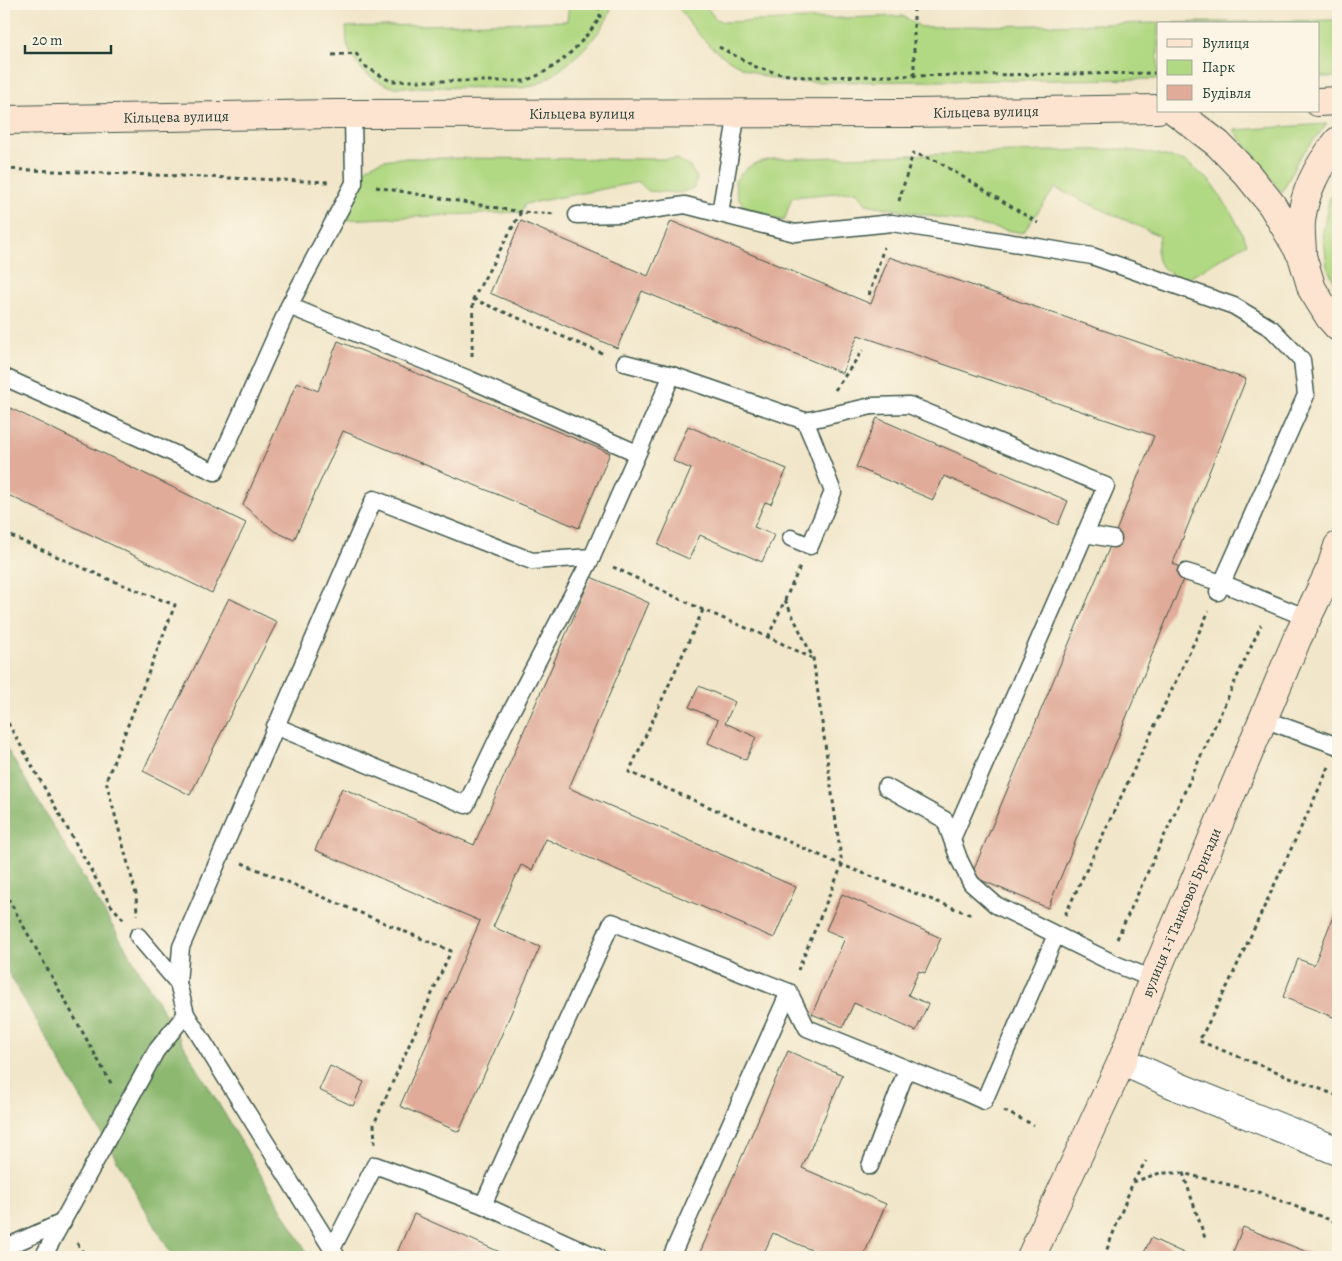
<svg xmlns="http://www.w3.org/2000/svg" width="1342" height="1261" viewBox="0 0 1342 1261" font-family="Alegreya,serif">
  <rect width="100%" height="100%" fill="#fcf5e5"/>
  <filter id="ink" filterUnits="userSpaceOnUse"><feTurbulence type="fractalNoise" baseFrequency=".02" numOctaves="2"/><feDisplacementMap in="SourceGraphic" scale="10" xChannelSelector="R" yChannelSelector="G"/><feConvolveMatrix kernelMatrix="1 2 1 2 8 2 1 2 1" color-interpolation-filters="sRGB"/></filter>
  <filter id="wash" filterUnits="userSpaceOnUse"><feTurbulence type="fractalNoise" baseFrequency=".0096" numOctaves="4" result="noise"/><feDisplacementMap in="SourceGraphic" scale="20" xChannelSelector="R" yChannelSelector="G"/><feGaussianBlur stdDeviation="1.12" result="paint"/><feColorMatrix in="noise" values="0 0 0 0 0 0 0 0 0 0 0 0 0 0 0 0 0 1.4 0 .05"/><feComposite in="paint" operator="in"/></filter>
  <g filter="url(#wash)">
    <rect width="100%" height="100%" fill="#f1e6c9"/>
    <g fill="#b1d882" stroke="#688a5b">
      <path d="M 569,4 L 612,4 C 609,31 560,75 535,85 C 531,87 525,87 520,88 L 392,87 C 372,80 354,68 348,46 C 346,41 347,33 346,27 L 567,21 Z"/>
      <path d="M 677,4 L 704,4 L 716,19 L 723,22 L 903,16 L 921,27 L 1338,20 L 1338,77 L 1318,77 L 1318,24 L 1158,24 L 1158,79 L 821,82 C 805,81 786,83 771,78 C 729,67 698,41 677,4 Z"/>
      <polygon points="1327,124 1298,159 1282,193 1234,130"/>
      <path d="M 1120,149 L 1158,154 L 1185,161 L 1210,181 L 1231,212 L 1247,243 L 1194,275 L 1180,279 C 1157,266 1153,261 1160,236 L 1055,188 L 1023,233 L 866,204 L 857,191 L 792,197 L 784,221 C 757,214 737,213 735,181 C 747,165 754,163 772,159 Z"/>
      <path d="M 401,158 L 677,159 L 690,167 L 697,178 L 694,188 L 680,193 L 648,191 L 639,182 L 525,204 L 521,212 L 342,220 C 349,197 353,172 378,162 C 384,159 394,159 401,158 Z"/>
      <polygon points="1338,180 1338,289 1327,267 1323,231 1329,200"/>
    </g>
    <polygon fill="#8cb870" stroke="#567a52" points="4,744 310,1257 173,1257 4,965"/>
    <g id="blocks">
      <g fill="#e0ab99">
        <polygon points="521,221 648,276 671,221 871,304 889,257 1246,379 1173,563 1186,572 1048,908 971,876 1113,539 1154,436 858,335 842,373 642,291 617,348 490,293"/>
        <polygon points="338,341 610,453 579,528 343,431 294,540 274,531 243,505 297,382 318,391"/>
        <polygon points="4,405 246,523 212,593 4,493"/>
        <polygon points="877,418 1068,501 1058,525 944,476 933,500 856,467"/>
        <polygon points="688,426 787,469 771,504 765,502 754,527 774,535 762,562 700,535 689,559 658,545 691,469 673,461"/>
        <polygon points="591,577 649,603 569,788 796,887 774,938 546,839 532,870 521,865 493,927 540,947 459,1132 400,1106 480,921 315,850 342,788 474,845"/>
        <polygon points="229,598 277,622 190,795 143,771"/>
        <polygon points="699,686 735,702 725,723 756,737 746,760 708,743 718,720 689,707"/>
        <polygon points="842,894 941,938 925,973 919,971 908,995 928,1004 916,1031 854,1003 843,1027 812,1014 845,938 826,930"/>
        <polygon points="1338,904 1338,1019 1283,997 1298,959 1314,965"/>
        <polygon points="788,1051 843,1075 802,1168 886,1204 863,1257 827,1257 773,1233 762,1257 698,1257"/>
        <polygon points="330,1066 364,1082 353,1106 319,1090"/>
        <polygon points="414,1214 511,1257 395,1257"/>
        <polygon points="1243,1227 1320,1257 1231,1257"/>
        <polygon points="1151,1238 1192,1257 1142,1257"/>
      </g>
    </g>
  </g>
  <g filter="url(#ink)">
    <use href="#blocks" fill-opacity="0" stroke="#3e564a" stroke-width="1"/>
    <g fill="none" stroke-linecap="round" stroke-linejoin="round">
      <g stroke="#3e564a" stroke-width="19">
        <g id="service">
          <polyline points="720,213 737,113"/>
          <polyline points="577,215 623,214 685,205 795,233 892,223 1092,256 1234,306 1272,329 1302,360 1306,395 1218,592"/>
          <polyline points="289,306 471,380 637,453"/>
          <polyline points="625,363 672,375 805,421 814,442 833,492 810,546 791,538"/>
          <polyline points="4,377 215,472 289,306 354,183 353,114"/>
          <polyline points="805,421 872,406 909,405 1106,486 952,839"/>
          <polyline points="1085,534 1113,539"/>
          <polyline points="1186,572 1222,583 1307,618"/>
          <polyline points="1263,719 1338,746"/>
          <polyline points="275,726 466,805 503,727 592,557 672,375"/>
          <polyline points="886,787 945,820 959,859 971,883 996,905 1115,964 1153,979"/>
          <polyline points="138,936 178,983"/>
          <polyline points="870,1166 907,1069"/>
          <polyline points="483,1205 612,922 789,992 807,1028 964,1092 984,1101 1056,935"/>
          <polyline points="4,1248 63,1222"/>
          <polyline points="332,1249 375,1165 483,1205 597,1257"/>
          <polyline points="43,1257 156,1051 186,1014"/>
          <polyline points="337,1257 186,1014 178,983 181,947 374,499 532,561 592,557"/>
          <polyline points="671,1257 789,992"/>
        </g>
      </g>
      <g stroke="#3e564a" stroke-width="30">
        <polyline id="tertiary" points="1122,1061 1179,1087 1338,1151"/>
      </g>
      <g stroke="#3e564a" stroke-width="30">
        <g id="secondary">
          <polyline points="1318,102 1338,101"/>
          <polyline points="1175,111 1218,144 1247,174 1272,205 1302,256 1312,289 1330,318 1338,327"/>
          <path id="s1" d="M 4,120 L 334,114 L 913,113 L 1158,109"/>
          <path d="M 1302,254 C 1302,244 1300,233 1301,222 C 1304,191 1318,165 1338,141"/>
          <path id="s2" d="M 1031,1257 L 1122,1061 L 1153,979 L 1297,639 L 1331,568 L 1338,546"/>
        </g>
      </g>
      <g stroke="#3e564a" stroke-width="3" stroke-dasharray="4 4" stroke-linecap="butt">
        <polyline points="719,47 756,67 781,74 804,77 1158,73"/>
        <path d="M 332,55 L 356,53 L 363,65 L 390,81 L 524,81 C 557,70 580,46 600,18 L 599,4"/>
        <polyline points="914,76 914,7"/>
        <polyline points="4,169 330,182"/>
        <polyline points="376,187 521,212"/>
        <polyline points="899,201 913,153 937,161 1038,223"/>
        <polyline points="869,295 884,247"/>
        <polyline points="473,299 604,354"/>
        <polyline points="472,356 473,299 521,212 556,214"/>
        <polyline points="835,390 863,350"/>
        <polyline points="4,533 108,579 175,605 106,781 136,894 137,915"/>
        <polyline points="613,567 703,610 768,637 812,658"/>
        <polyline points="785,600 813,658 842,865 798,970"/>
        <polyline points="703,610 629,772 842,865 969,914 972,913"/>
        <polyline points="768,637 800,567"/>
        <polyline points="4,716 110,904 124,920"/>
        <polyline points="1329,767 1228,985 1199,1041 1338,1096"/>
        <polyline points="242,863 451,951 374,1124 375,1144"/>
        <polyline points="4,891 112,1085"/>
        <polyline points="1065,915 1209,611"/>
        <polyline points="1117,939 1261,625"/>
        <polyline points="1004,1111 1034,1125"/>
        <polyline points="1183,1173 1205,1238"/>
        <polyline points="1133,1182 1160,1173 1182,1173 1258,1192 1338,1223"/>
        <polyline points="77,1243 86,1257"/>
        <polyline points="1104,1257 1133,1182 1146,1161"/>
      </g>
      <use href="#service" stroke="#fff" stroke-width="16"/>
      <use href="#tertiary" stroke="#fff" stroke-width="28"/>
      <use href="#secondary" stroke="#fde4d1" stroke-width="28"/>
    </g>
  </g>
  <g text-anchor="middle" dominant-baseline="central" stroke-width="4" stroke-linejoin="round" paint-order="stroke">
    <g font-size="15" fill="#1f3d34" stroke="#fcf5e5">
      <text stroke="none"><textPath href="#s1" startOffset="982">Кільцева вулиця</textPath></text>
      <text stroke="none"><textPath href="#s1" startOffset="578">Кільцева вулиця</textPath></text>
      <text stroke="none"><textPath href="#s1" startOffset="172">Кільцева вулиця</textPath></text>
      <text stroke="none"><textPath href="#s2" startOffset="376">вулиця 1-ї Танкової Бригади</textPath></text>
    </g>
  </g>
  <rect width="1342" height="1261" fill="none" stroke="#fcf5e5" stroke-width="20"/>
  <rect x="1157" y="22" width="162" height="90" fill="#fcf5e5" stroke="#a4ab9e"/>
  <rect x="1167" y="39" width="25" height="8" fill="#fde4d1" stroke="#a4ab9e"/>
  <text x="1202" y="48" font-size="15" fill="#1f3d34">Вулиця</text>
  <rect x="1167" y="60" width="25" height="15" fill="#b1d882" stroke="#a4ab9e"/>
  <text x="1202" y="72" font-size="15" fill="#1f3d34">Парк</text>
  <rect x="1167" y="85" width="25" height="15" fill="#e0ab99" stroke="#a4ab9e"/>
  <text x="1202" y="98" font-size="15" fill="#1f3d34">Будівля</text>
  <path d="M25 45v8h86v-8" fill="none" stroke="#1f3d34" stroke-width="2.5"/>
  <text x="32" y="45" font-size="15" fill="#1f3d34" stroke="#fcf5e5" stroke-width="4" paint-order="stroke">20 m</text>
</svg>
